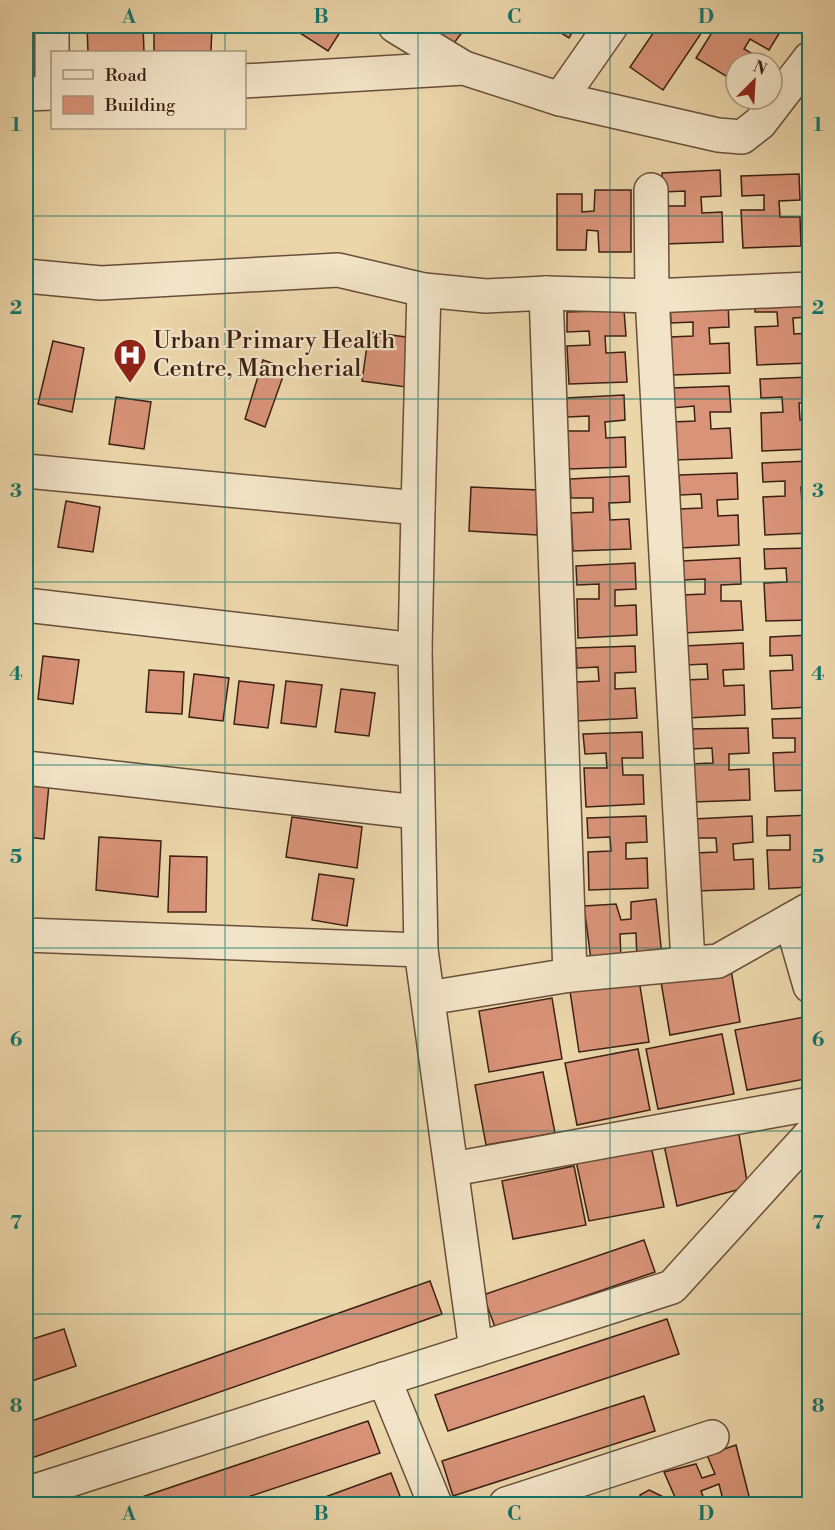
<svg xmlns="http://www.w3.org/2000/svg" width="835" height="1530" viewBox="0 0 835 1530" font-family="'Libre Bodoni',serif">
  <rect width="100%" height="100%" fill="#ebd6aa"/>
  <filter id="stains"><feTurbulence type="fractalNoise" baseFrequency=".00333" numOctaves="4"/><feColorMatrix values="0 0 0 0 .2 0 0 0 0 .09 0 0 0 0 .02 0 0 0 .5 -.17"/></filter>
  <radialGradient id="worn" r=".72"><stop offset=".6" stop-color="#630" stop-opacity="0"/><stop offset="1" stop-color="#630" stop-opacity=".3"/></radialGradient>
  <g fill="#d99378" stroke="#3c2013" stroke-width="1.5">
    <rect x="26" y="26" width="13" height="31"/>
    <polygon points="87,26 143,26 144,52 88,52"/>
    <polygon points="154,26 212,26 211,51 154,51"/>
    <polygon points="289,26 344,26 328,51"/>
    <polygon points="429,26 467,26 454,43"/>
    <polygon points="550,26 576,26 569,38"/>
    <polygon points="658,26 706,26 663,90 630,67"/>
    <polygon points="716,26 721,26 729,31 733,26 770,26 780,32 769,50 750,39 744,49 763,60 762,63 736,63 736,82 696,58"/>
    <polygon points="720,170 721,196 701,197 702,213 722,212 723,242 664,244 663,206 685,206 685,191 663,192 662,173"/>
    <polygon points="799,174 800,200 779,201 780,217 800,217 801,246 743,248 741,210 764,210 764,195 742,196 741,176"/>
    <polygon points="595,190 631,190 631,252 599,252 598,231 587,230 586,250 557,250 557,194 582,194 582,212 594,211"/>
    <polygon points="810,291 810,317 793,318 794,334 810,333 810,363 757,365 755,327 778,326 777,312 755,312 755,293"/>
    <polygon points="728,301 729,327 709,328 710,344 729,343 730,373 672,375 670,337 693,336 693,322 671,323 670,303"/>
    <polygon points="624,310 626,336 605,336 606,353 625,352 627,382 569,384 567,346 590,345 589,331 567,332 567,312"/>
    <polygon points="369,332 413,338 406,387 362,381"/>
    <polygon points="53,341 84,348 72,412 38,404"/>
    <polygon points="263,360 286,368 265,427 245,419"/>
    <polygon points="810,377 810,403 799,403 800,420 810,419 810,449 762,451 761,413 783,412 782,397 761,398 760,379"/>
    <polygon points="729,386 731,412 710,412 711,429 730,428 732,458 674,460 672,422 695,421 694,406 672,408 672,388"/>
    <polygon points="624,395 625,420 605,422 606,438 625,437 626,467 568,469 566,431 589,431 589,416 567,417 566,398"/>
    <polygon points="116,397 151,402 144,449 109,444"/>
    <polygon points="810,461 810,487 801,487 802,503 810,503 810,533 765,535 763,497 785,496 785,481 763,482 762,463"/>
    <polygon points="737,473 738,499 717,500 718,516 738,515 739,545 680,548 679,509 702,508 701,494 680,495 679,475"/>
    <polygon points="629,476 630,502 609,503 610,520 629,519 631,549 573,551 571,513 593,512 593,498 571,498 570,479"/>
    <polygon points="471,487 539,490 537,535 469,531"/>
    <polygon points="66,501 100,507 93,552 58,547"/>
    <polygon points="810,548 810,573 802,574 803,590 810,590 810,620 766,621 764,583 787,582 786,568 765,569 764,549"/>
    <polygon points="740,558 741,584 721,585 721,601 741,601 743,630 684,633 683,595 705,594 705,579 683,580 682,561"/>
    <polygon points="635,563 636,589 615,590 615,606 636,605 637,635 578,638 577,599 599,599 599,584 577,585 576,566"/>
    <polygon points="810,635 810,707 772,709 770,671 793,670 792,655 770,656 770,637"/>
    <polygon points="743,643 744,669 723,670 724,686 744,685 745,715 687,718 685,680 708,679 707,664 686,665 685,646"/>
    <polygon points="635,646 636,672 615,673 615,689 635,688 637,718 578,721 576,682 599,681 598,667 577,668 576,648"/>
    <polygon points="43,656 79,660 73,704 38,699"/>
    <polygon points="149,670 184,672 182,714 146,712"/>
    <polygon points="194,674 229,678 223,721 189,717"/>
    <polygon points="239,681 274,685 268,728 234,724"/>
    <polygon points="286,681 322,685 316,727 281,723"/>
    <polygon points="341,689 375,693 369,736 335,732"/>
    <polygon points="810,718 810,790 775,791 773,753 795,752 795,738 773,738 772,719"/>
    <polygon points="748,728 749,753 729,754 729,770 749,769 750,800 692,802 690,764 713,763 712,748 691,749 690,729"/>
    <polygon points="642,732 643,758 622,758 623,775 643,775 644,804 586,807 584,768 607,768 606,753 585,754 583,734"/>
    <polygon points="26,782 49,784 44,839 26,837"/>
    <polygon points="810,815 810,841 806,841 806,857 810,857 810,887 769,889 767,850 790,850 790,835 767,836 767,817"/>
    <polygon points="646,816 647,842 626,843 626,859 647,858 648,888 589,890 588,852 611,851 610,837 588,838 587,818"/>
    <polygon points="752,816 753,842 733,844 734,860 753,859 754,889 696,891 695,853 717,852 716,838 695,838 694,819"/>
    <polygon points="292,817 362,827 357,868 286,857"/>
    <polygon points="99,837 161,841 158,897 96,890"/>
    <polygon points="170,856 207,857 206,912 168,912"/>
    <polygon points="319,874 354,879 347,926 312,920"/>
    <polygon points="656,899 662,956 637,959 636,933 620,934 621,960 591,960 584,906 616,904 621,920 631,919 631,902"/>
    <polygon points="730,964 740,1022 670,1035 660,976"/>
    <polygon points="639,980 649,1042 579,1052 570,991"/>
    <polygon points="552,998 562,1059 489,1072 479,1011"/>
    <polygon points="804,1017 810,1042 810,1078 747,1090 735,1030"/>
    <polygon points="722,1034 734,1094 658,1109 646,1049"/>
    <polygon points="638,1049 650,1110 577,1125 565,1063"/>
    <polygon points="543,1072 555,1133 486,1145 475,1085"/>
    <polygon points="738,1129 748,1187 677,1206 664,1145"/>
    <polygon points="651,1146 664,1207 589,1221 576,1161"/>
    <polygon points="574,1166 586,1225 513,1239 502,1181"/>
    <polygon points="644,1240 655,1272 495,1327 483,1295"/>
    <polygon points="430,1281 442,1314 26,1460 26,1423"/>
    <polygon points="667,1319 679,1354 448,1431 435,1395"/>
    <polygon points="64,1329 76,1366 26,1383 26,1341"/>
    <polygon points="644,1396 655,1431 453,1496 442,1461"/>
    <polygon points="368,1421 380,1453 227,1504 131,1504 130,1501"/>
    <polygon points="736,1445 750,1500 736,1504 724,1504 719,1484 701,1491 706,1504 678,1504 664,1472 696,1464 702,1478 715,1474 707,1455"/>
    <polygon points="391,1473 403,1504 306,1504"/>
    <polygon points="649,1490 672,1501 673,1504 642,1504 640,1495"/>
  </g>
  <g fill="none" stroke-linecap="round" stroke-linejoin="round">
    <g stroke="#684e39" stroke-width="36">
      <g id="minor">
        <polyline points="395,26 464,68"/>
        <polyline points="244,81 464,68 560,99 718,135 742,137 760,123 810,58"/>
        <polyline points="26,94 52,93 52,26"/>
        <polyline points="560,99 611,26"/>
        <polyline points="651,190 652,296 688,963"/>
        <polyline points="26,276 101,283 338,270 424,290 486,296 546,293 652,296 810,289"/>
        <polyline points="546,293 570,975"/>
        <polyline points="26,471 418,508 415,650 421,950 476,1350"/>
        <polyline points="418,508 424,290"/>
        <polyline points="26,605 415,650"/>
        <polyline points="26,768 417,812"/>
        <polyline points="791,920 810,986"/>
        <polyline points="26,935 421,950"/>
        <polyline points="428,998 570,975 718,961 810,909"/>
        <polyline points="453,1169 810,1104"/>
        <polyline points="384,1379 435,1504"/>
        <polyline points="26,1494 672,1287 810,1135"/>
        <polyline points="506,1504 712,1437"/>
      </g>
    </g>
    <use href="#minor" stroke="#f2e4c8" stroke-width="33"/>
  </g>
  <path fill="none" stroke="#0f766e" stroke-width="1.5" stroke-opacity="0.55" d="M 225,26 L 225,52M 418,26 L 418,1504M 610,26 L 610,1504M 225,128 L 225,1504M 26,216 L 810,216M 26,399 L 810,399M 26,582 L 810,582M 26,765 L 810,765M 26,948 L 810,948M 26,1131 L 810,1131M 26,1314 L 810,1314"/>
  <defs>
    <g id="hospital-pin" transform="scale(1.725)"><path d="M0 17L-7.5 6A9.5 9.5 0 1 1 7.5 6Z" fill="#8f2418" stroke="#f2e4c8"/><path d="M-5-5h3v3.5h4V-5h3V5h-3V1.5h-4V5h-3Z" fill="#fff"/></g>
  </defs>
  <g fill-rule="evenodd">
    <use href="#hospital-pin" x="130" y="355"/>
  </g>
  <g text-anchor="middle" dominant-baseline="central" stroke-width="4.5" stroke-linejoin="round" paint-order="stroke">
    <g font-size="24" fill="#3c2013" stroke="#f2e4c8" text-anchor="start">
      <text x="153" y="341">Urban Primary Health<tspan x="153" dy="28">Centre, Mancherial</tspan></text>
    </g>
  </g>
  <rect width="835" height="1530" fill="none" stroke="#ebd6aa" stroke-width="66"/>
  <rect x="51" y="51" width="195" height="78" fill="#f2e4c8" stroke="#a99680" stroke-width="1.5"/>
  <rect x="63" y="70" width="30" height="9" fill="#f2e4c8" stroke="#a99680" stroke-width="1.5"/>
  <text x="105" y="81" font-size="18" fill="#3c2013">Road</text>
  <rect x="63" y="96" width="30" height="18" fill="#d99378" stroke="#a99680" stroke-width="1.5"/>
  <text x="105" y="111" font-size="18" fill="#3c2013">Building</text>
  <g transform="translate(754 81) rotate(24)"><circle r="28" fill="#f2e4c8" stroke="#a99680" stroke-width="1.5"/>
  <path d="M0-4.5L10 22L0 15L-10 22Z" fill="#8f2418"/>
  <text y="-9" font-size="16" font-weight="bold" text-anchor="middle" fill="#3c2013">N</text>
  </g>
  <rect x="33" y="33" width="769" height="1464" fill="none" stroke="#0f766e" stroke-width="2"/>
  <g font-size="20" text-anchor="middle" font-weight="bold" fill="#0f766e">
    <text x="129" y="23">A</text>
    <text x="321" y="23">B</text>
    <text x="514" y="23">C</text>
    <text x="706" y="23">D</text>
    <text x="16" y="131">1</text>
    <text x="818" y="131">1</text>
    <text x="16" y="314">2</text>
    <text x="818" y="314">2</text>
    <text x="16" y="497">3</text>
    <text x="818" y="497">3</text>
    <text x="16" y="680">4</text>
    <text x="818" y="680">4</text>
    <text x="16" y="863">5</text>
    <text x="818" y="863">5</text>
    <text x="16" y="1046">6</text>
    <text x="818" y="1046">6</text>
    <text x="16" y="1229">7</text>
    <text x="818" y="1229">7</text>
    <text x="16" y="1412">8</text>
    <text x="818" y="1412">8</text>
    <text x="129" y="1520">A</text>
    <text x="321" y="1520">B</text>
    <text x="514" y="1520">C</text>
    <text x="706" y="1520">D</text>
  </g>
  <rect width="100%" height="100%" filter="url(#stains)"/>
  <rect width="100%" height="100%" fill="url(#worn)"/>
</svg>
